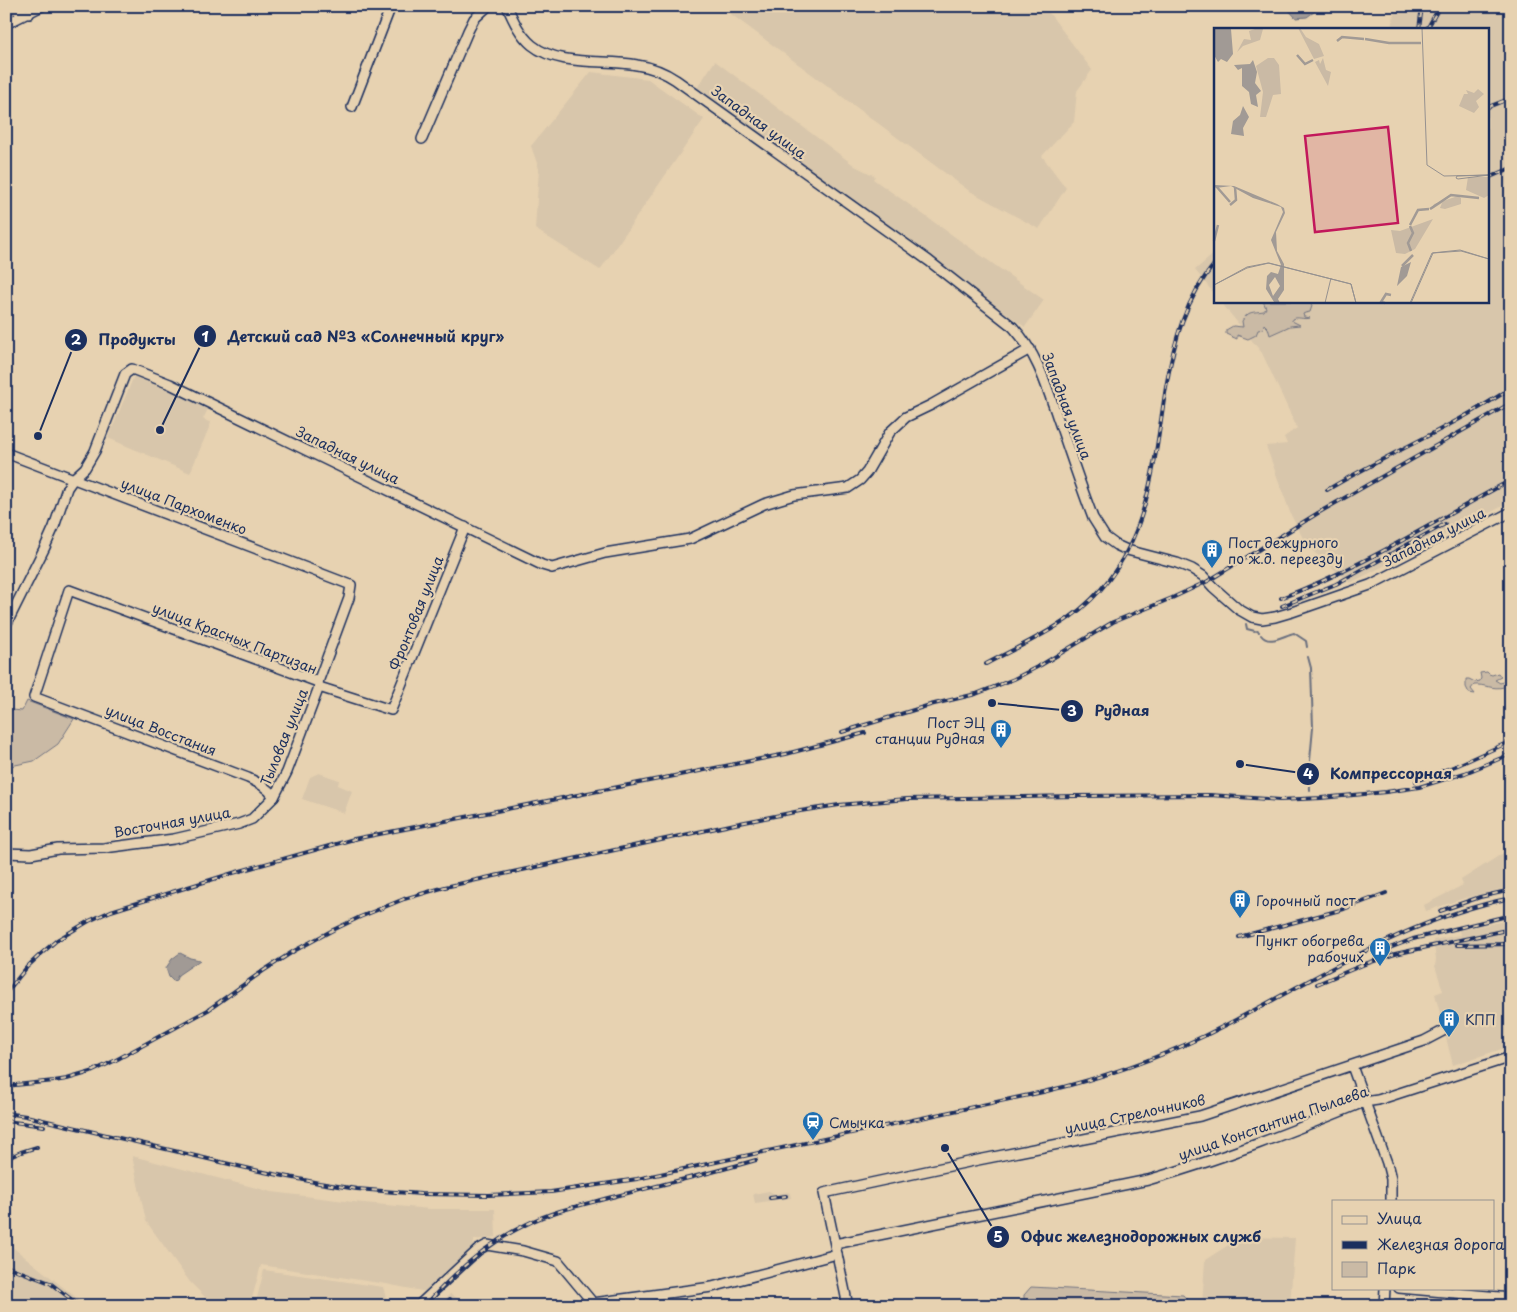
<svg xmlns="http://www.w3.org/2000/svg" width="1517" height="1312" viewBox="0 0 1517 1312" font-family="'Playpen Sans',sans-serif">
  <rect width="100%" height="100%" fill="#e7d2b1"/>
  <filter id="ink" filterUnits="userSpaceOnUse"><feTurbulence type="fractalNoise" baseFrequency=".02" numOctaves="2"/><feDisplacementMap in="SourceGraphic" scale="10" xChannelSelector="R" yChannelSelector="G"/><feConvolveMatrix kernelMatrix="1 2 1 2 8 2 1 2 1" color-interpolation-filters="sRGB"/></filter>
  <g filter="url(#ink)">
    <g fill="#d8c6ab">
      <polygon points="720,6 1044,6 1092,70 1077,91 1074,122 1042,156 1066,188 1039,229 968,190"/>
      <polygon points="1395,6 1511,6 1511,502 1350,583 1307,546 1291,515 1266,446 1287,444 1284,437 1297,428 1262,353 1220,301 1488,301 1488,29 1392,29"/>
      <polygon points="715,61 855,166 875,176 873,179 1044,300 1025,327 697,88"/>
      <polygon points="591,72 648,79 704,119 600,270 535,229 539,169 531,146"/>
      <polygon points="1216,252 1216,296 1195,270"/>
      <polygon points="134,376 209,407 203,419 211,423 190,473 108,438"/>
      <polygon points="319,773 339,780 338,785 352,791 344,813 302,799 310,777"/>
      <polygon points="1511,848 1511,887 1465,898 1426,911 1424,905 1463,885 1461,880"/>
      <polygon points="1511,920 1511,1046 1453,1065 1435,994 1443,991 1435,966 1436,959 1433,940 1460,935 1459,930"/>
      <polygon points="132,1156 272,1192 353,1202 430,1209 495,1209 496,1237 474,1240 473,1251 427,1292 386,1284 261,1265 250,1306 214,1306 190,1282 146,1221"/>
      <polygon points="769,1191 775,1194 787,1192 790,1193 791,1198 755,1203 753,1194"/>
      <polygon points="1241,1237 1295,1238 1290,1306 1202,1306 1205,1260"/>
      <polygon points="6,1242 54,1280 87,1306 6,1306"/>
      <polygon points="264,1270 383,1287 388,1306 255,1306"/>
      <polygon points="450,1294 472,1306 439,1306"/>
    </g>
    <g fill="#cabaa5" stroke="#727482">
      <path d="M 1263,301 L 1311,301 L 1311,304 L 1312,306 L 1310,312 L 1305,313 L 1303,314 L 1304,317 L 1310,318 C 1303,320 1298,316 1292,319 L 1292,321 L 1300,325 L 1290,326 L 1270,335 L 1268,328 L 1264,324 L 1263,329 L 1258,330 L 1256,335 L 1248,339 L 1237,335 L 1237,339 L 1226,334 L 1226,330 L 1233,326 L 1243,327 L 1242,321 C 1249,310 1252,313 1264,311 L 1266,308 Z"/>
      <path d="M 1487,672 L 1489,674 L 1492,675 L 1498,673 L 1501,677 L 1495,680 L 1500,683 L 1507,680 L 1504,687 C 1493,690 1484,684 1474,685 L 1471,689 L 1475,694 L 1469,693 L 1466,687 L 1466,679 L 1469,679 L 1475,682 L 1480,681 L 1481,678 L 1480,673 Z"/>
      <polygon points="27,701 74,719 58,744 34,761 6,767 6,714 11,710 22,711"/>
      <polygon points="1031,1287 1183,1295 1192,1306 1024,1306 1024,1295"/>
    </g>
    <g fill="#a19a95" stroke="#6b6f7f">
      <polygon points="1285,6 1322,6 1307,17 1296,18"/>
      <polygon points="180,953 190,958 200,960 178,975 176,980 173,981 169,977 166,968 172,959"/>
    </g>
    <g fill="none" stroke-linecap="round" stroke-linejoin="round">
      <g stroke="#6b6f7f" stroke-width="2">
        <polyline points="1246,624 1247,629 1255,631"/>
        <polyline points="1257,631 1259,632"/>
        <path d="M 1261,635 C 1269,646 1284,635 1294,633 L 1306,641 L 1307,647"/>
        <polyline points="1308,657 1311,668 1313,728 1309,771 1310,790"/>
      </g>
      <g stroke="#1b2f5e" stroke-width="12">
        <g id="minor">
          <polyline points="6,6 29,14"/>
          <path d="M 507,6 C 513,20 520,35 532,45 C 559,67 605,59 637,65 C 651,67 664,72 676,80 L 929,261 L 1013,327 C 1036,352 1046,384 1057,416 C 1069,450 1080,484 1093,518 L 1105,537 L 1116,545 L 1127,550 L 1177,563 L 1192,569 L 1203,576 L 1213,587 L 1238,609 L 1252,617 L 1262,619 L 1275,617 L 1292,612 L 1370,585 L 1511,512"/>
          <polyline points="6,24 42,6"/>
          <polyline points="352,107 391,6"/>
          <polyline points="422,139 468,31 474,19 488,6"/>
          <polyline points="6,453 351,585 349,598 318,682"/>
          <polyline points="6,625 45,547 54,527 67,488 74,478 85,468 95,451 125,374 132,369 170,384 542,565 552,568 605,553 690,539 764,504 794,495 848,488 860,480 867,472 890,432 906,417 931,405 1030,349"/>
          <path d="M 274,797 C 267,787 259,783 248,778 L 34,697 L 69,590 L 318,682 L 319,687 L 391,710 L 465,527"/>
          <polyline points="6,853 31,854 58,849 104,848 174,839 239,824 252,819 274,797 287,772 319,687"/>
          <polyline points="1352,1066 1387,1163 1391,1179 1391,1201"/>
          <path d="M 835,1244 L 1148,1180 C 1222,1159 1293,1131 1364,1102 L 1378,1100 L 1511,1057"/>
          <polyline points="1399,1288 1511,1298"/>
          <polyline points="388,1305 419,1305 478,1250 487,1245 523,1251 558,1261 593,1303 712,1287 837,1254"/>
          <polyline points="848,1306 824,1193 978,1160 1200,1116 1424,1041 1443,1031"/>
          <polyline points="1384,1306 1385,1288"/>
        </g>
      </g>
      <use href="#minor" stroke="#e7d2b1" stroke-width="9"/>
      <g stroke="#1b2f5e" stroke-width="4">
        <g id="rail">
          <polyline points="1419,29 1422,6"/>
          <polyline points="1427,29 1440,6"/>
          <polyline points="1488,107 1511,98"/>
          <polyline points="1488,178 1511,168"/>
          <path d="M 1327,490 C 1387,454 1453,427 1511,388"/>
          <path d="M 1281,598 C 1359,569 1437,520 1511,480"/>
          <polyline points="1282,606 1336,584 1445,524"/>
          <path d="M 986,664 C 1014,649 1043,636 1069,618 C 1148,562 1152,474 1166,387 C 1174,341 1185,299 1216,262"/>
          <polyline points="842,732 930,705 976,694 1014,679 1041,665 1113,622 1172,598 1208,581 1318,513 1511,403"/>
          <polyline points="1416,781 1458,765 1511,741"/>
          <polyline points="1440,911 1480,897 1511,890"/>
          <polyline points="1239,937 1344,909 1386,893"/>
          <polyline points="1457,945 1511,944"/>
          <polyline points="1387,949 1413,939 1511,915"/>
          <polyline points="1317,984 1365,964 1395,954 1511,929"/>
          <polyline points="6,993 27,967 42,953 57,940 89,921 111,911 233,873 354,839 786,754 865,733"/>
          <polyline points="6,1086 54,1081 67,1079 91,1072 114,1061 208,1010 263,971 294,951 333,930 360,917 404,899 445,887 490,877 735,824 800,811 839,805 907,799 1076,796 1210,795 1280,800 1321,798 1386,792 1419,787 1465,773 1511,754"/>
          <path d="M 6,1113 L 26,1116 L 259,1171 L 319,1183 L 357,1189 L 421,1194 L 489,1195 L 551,1192 L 637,1179 L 1043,1092 C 1098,1079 1152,1061 1204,1036 C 1303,988 1400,920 1511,898"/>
          <polyline points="6,1121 44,1126"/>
          <polyline points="6,1159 21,1152 37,1147"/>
          <polyline points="770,1198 786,1196"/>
          <polyline points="6,1266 50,1283 80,1306"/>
          <polyline points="6,1301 12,1306"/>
          <path d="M 425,1306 C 453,1274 486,1244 525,1225 C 552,1211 582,1205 612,1197 C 660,1185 708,1174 756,1160"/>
          <polyline points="444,1306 450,1299"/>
        </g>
      </g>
      <use href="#rail" stroke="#e7d2b1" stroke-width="2" stroke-dasharray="5.5" stroke-linecap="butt"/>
    </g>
  </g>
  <defs>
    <g id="building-pin" transform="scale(1.125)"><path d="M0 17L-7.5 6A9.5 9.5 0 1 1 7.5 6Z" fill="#1f6fb2" stroke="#e7d2b1"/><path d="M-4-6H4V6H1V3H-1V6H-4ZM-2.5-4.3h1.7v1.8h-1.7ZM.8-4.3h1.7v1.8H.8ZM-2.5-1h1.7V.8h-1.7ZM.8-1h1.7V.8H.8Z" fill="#fff"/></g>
    <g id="station-pin" transform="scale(1.125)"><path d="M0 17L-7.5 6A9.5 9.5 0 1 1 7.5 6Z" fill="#1f6fb2" stroke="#e7d2b1"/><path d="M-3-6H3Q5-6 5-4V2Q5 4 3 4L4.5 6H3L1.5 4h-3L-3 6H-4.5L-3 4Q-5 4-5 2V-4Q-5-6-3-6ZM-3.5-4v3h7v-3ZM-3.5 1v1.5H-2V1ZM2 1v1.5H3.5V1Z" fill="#fff"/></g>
  </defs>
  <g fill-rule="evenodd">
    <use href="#building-pin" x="1212" y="550"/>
    <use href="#building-pin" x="1001" y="730"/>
    <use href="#building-pin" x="1240" y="900"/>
    <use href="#building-pin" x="1380" y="948"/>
    <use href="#building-pin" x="1449" y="1019"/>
    <use href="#station-pin" x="813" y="1122"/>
  </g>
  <g text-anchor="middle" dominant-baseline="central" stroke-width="4.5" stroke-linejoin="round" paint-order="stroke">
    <g font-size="14" fill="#1b2f5e" stroke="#e7d2b1">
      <text transform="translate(759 122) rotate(36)">Западная улица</text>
      <text transform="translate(1067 406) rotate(69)">Западная улица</text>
      <text transform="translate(348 455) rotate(26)">Западная улица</text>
      <text transform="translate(184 506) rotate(21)">улица Пархоменко</text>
      <text transform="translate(1434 537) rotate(-27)">Западная улица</text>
      <text transform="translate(416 613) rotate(-68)">Фронтовая улица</text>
      <text transform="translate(235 638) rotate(21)">улица Красных Партизан</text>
      <text transform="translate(161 730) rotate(21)">улица Восстания</text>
      <text transform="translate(284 737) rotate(-68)">Тыловая улица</text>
      <text transform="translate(172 822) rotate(-10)">Восточная улица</text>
      <text transform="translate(1135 1114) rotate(-12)">улица Стрелочников</text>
      <text transform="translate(1273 1123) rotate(-19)">улица Константина Пылаева</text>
    </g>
    <g font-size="14" fill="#1b2f5e" stroke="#e7d2b1" text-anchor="start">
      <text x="1228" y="542">Пост дежурного<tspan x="1228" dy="16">по ж.д. переезду</tspan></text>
      <text x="985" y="722" text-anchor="end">Пост ЭЦ<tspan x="985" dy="16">станции Рудная</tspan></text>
      <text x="1256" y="900">Горочный пост</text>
      <text x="1364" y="940" text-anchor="end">Пункт обогрева<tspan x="1364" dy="16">рабочих</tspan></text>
      <text x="1465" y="1019">КПП</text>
      <text x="829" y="1122">Смычка</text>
    </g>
  </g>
  <g transform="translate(1214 28)">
    <rect width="275" height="275" fill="#e7d2b1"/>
    <path d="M 84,0 L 86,0 L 92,9 L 105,16 L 110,28 L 100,31 ZM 41,1 L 49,1 L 46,12 L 29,18 L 23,24 L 30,11 L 37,12 L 35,3 ZM 54,30 L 60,30 L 65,37 L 67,66 L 59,67 L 52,89 L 46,89 L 49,64 L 42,38 ZM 109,30 L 112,42 L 117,44 L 114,58 L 101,34 L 105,32 L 106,36 ZM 264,61 L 270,66 L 262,73 L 265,79 L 260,85 L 245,78 L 250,66 L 254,66 L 252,62 L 260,65 ZM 254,149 L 275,149 L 275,167 L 270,170 L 252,162 ZM 244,168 L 247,170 L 247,176 L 231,181 L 226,180 L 228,175 L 217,182 L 220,176 ZM 219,191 L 201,221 L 191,226 L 182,225 L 177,202 L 186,203 Z" fill="#cabaa5"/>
    <path d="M 0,0 L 17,1 L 19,26 L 13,34 L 7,31 L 4,34 L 0,27 ZM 39,32 L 43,44 L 41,55 L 47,63 L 42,67 L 44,79 L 37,76 L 35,64 L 28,58 L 28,40 L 24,42 L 20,37 L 36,36 ZM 29,78 L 35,89 L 29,100 L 30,108 L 17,106 L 19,93 L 26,87 ZM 0,157 L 20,158 L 63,176 L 70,180 L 71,185 L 62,204 L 63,223 L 70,236 L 70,262 L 64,271 L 66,275 L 60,274 L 52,261 L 53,248 L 57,244 L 64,246 L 67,237 L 57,212 L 69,184 L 67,179 L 39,170 L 17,158 L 2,160 ZM 61,249 L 66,258 L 59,268 L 55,257 ZM 197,234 L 193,248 L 183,258 L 187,239 Z" fill="#a19a95" fill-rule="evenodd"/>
    <path fill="none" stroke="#a19a95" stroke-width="2.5" d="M 151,11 L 175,15 L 207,15M 123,13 L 128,9 L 150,11M 83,27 L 91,36 L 99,32M 2,158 L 16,174M 16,177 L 22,172 L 21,159M 216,181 L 237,167 L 265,170M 196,197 L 204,182 L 215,181M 196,198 L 199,205 L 194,215 L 197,223M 0,213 L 4,197M 188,238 L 199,227M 171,275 L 167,274 L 172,266 L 177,267"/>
    <path fill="none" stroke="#959190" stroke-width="1" d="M 208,0 L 213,137 L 230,148 L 275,147M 275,147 L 244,151 L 242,150 L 243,148 ZM 0,257 L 33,239 L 54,235 L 137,256 L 142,275M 0,257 L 33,240 L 55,235 L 137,256 L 142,275M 111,275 L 117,250M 196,275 L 218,225 L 246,222 L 275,231M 197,275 L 219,225 L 247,223 L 275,231"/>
    <path fill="#c2185b" fill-opacity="0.15" stroke="#c2185b" stroke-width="2.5" d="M 174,99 L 184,195 L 101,204 L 91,108 Z"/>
    <rect width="275" height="275" fill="none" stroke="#1b2f5e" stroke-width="2.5"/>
  </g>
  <path fill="none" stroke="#1b2f5e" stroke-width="2" d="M160 430L205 336M38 436L76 340M992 703L1072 711M1240 764L1308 774M945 1148L998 1237"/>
  <g fill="#1b2f5e" stroke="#e7d2b1" stroke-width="2">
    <circle cx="160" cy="430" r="5"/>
    <circle cx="38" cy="436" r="5"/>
    <circle cx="992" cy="703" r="5"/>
    <circle cx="1240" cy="764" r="5"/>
    <circle cx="945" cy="1148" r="5"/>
    <circle cx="205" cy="336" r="12"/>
    <circle cx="76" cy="340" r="12"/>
    <circle cx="1072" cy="711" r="12"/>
    <circle cx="1308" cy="774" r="12"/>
    <circle cx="998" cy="1237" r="12"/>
  </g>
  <g font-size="15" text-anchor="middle" font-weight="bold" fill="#fff">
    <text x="205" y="342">1</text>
    <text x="76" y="345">2</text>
    <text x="1072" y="716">3</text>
    <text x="1308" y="779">4</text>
    <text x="998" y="1242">5</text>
  </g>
  <g font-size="15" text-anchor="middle" font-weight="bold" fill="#1b2f5e" stroke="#e7d2b1" stroke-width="4.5" stroke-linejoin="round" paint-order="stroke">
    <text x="366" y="342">Детский сад №3 «Солнечный круг»</text>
    <text x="137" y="345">Продукты</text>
    <text x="1122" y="716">Рудная</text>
    <text x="1391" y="779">Компрессорная</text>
    <text x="1141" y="1242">Офис железнодорожных служб</text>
  </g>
  <rect width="1517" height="1312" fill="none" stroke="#e7d2b1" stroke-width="25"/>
  <rect x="12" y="12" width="1492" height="1287" fill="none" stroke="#1b2f5e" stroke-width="2" filter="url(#ink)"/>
  <rect x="1332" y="1200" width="162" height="90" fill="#e7d2b1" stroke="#959190"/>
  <rect x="1342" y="1216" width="25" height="8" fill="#e7d2b1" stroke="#959190"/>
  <text x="1377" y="1224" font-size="15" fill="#1b2f5e">Улица</text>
  <rect x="1342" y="1241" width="25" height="8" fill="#1b2f5e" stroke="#959190"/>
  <text x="1377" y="1250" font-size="15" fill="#1b2f5e">Железная дорога</text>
  <rect x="1342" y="1262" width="25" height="15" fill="#cabaa5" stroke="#959190"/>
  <text x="1377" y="1274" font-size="15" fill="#1b2f5e">Парк</text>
</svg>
